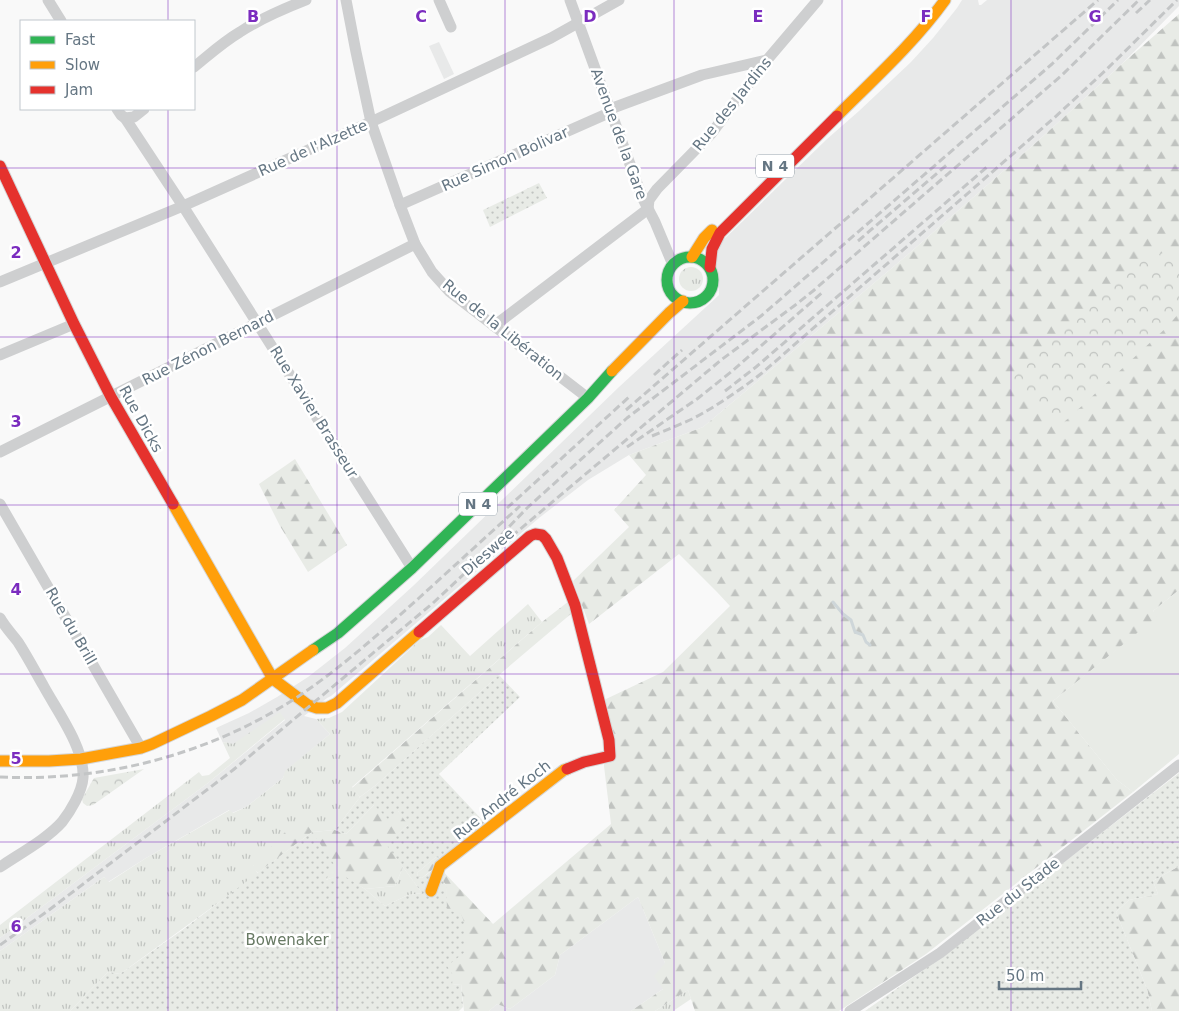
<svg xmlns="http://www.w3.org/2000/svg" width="1179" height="1011" viewBox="0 0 1179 1011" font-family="'DejaVu Sans',sans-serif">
  <defs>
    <pattern id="grass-tufts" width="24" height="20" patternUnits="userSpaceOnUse" patternTransform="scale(1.25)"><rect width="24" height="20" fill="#e8ebe6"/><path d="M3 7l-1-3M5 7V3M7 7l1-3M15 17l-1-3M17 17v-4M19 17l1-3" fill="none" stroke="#c0c3c0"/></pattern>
    <pattern id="forest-firs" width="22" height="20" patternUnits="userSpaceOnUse" patternTransform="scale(1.25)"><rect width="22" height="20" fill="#e8ebe6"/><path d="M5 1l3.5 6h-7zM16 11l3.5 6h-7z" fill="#c0c3c0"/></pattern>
    <pattern id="park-crowns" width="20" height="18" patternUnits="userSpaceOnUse" patternTransform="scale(1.25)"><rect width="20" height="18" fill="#e8ebe6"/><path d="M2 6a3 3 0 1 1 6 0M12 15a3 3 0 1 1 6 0" fill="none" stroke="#c0c3c0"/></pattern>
    <pattern id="garden-dots" width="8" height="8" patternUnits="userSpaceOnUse" patternTransform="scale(1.25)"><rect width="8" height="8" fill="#e8ebe6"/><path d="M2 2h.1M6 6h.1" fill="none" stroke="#c0c3c0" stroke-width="1.8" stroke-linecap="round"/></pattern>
  </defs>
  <rect width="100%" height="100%" fill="#f9f9f9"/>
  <g fill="#e8e9e9">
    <polygon points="962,0 978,0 979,5 981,5 987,0 1179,0 1179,6 1123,63 1039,140 905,257 703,427 629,455 588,480 539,518 331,696 327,698 304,716 316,719 330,734 286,771 283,778 246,807 232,813 229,810 146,858 108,882 104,877 0,951 0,938 208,783 285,720 280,713 233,745 225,742 223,743 216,728 249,713 277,697 308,677 345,648 413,586 619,387 719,295 718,273 710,253 827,139 859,111 911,62 933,38 957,8"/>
    <polygon points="439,42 454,74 444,79 429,46"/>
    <polygon points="638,897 665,963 663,989 631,1011 489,1011 497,1004 510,1009 555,975 560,955"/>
  </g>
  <g fill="url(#grass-tufts)">
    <circle cx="691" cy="279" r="12"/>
    <polygon points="528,604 542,622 352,787 360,797 335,830 312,832 253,866 258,874 120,974 108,972 70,1011 0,1011 0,951 104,877 109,882 146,858 230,810 233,813 246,807 283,778 285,771 330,734 316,719 329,718 342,712 420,640 428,637 441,625 470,656"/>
    <polygon points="280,712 285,719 208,783 0,938 0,925 199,772 202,776 209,775 230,758 223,743 225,742 233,744"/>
    <polygon points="403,867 422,893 408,895 385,906 365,889 395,886"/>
    <polygon points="688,990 691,999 673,1011 655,1011"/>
  </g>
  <g fill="url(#forest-firs)">
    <polygon points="1179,14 1179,590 1153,611 1158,617 1053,701 1117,780 1133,792 926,954 839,1011 695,1011 688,990 655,1011 631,1011 663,989 654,976 665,963 638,897 560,955 555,975 510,1009 497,1004 489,1011 464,1011 461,984 452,985 447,966 446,885 433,869 422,878 418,877 417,873 436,857 440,858 438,866 493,924 611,824 604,766 606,699 663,672 730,606 717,592 679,554 589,624 573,581 629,527 614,510 646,475 629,455 703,427 905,257 1039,140 1123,63"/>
    <polygon points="295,459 347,545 308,572 280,526 259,484"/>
    <polygon points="569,601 572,613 499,675 376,785 360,797 352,788 542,622"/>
    <polygon points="375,804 398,811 409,824 387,844 403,867 395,886 365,889 341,875 325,880 312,832 258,873 252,867 288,829 308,826 312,832 335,830 346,834"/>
    <polygon points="1179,866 1179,1011 1152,1011 1147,989 1116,912 1129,900 1158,894 1153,881"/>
  </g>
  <g fill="url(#park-crowns)">
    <path d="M 1170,251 L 1179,261 L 1179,313 L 1168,326 L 1057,429 L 1011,380 L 1119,277 C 1138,263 1147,257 1170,251 Z"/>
    <polygon points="144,769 93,805 87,806 83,803 82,799 94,778"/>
  </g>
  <g fill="url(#garden-dots)">
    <polygon points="539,183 547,198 490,227 483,210"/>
    <path d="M 499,675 L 520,697 L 439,774 L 486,824 L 440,858 L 436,857 L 417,873 L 418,877 L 422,878 L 434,869 L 446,885 L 447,910 L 461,914 C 467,927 466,938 465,952 L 447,966 L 453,975 L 452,985 L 461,984 L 463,1007 L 459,1011 L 70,1011 L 108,972 L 120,974 L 185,928 L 312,832 L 334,864 L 326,880 L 341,874 L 365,889 L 385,906 L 408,895 L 422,893 L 386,844 L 408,825 L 398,811 L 388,819 L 374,805 L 346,834 L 335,830 L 360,797 L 376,785 Z"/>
    <polygon points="1179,773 1179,866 1153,881 1158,894 1129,900 1116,912 1147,989 1152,1011 865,1011 942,957"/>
  </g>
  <polygon fill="#e8ebe6" points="1179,590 1179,754 1133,792 1117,780 1053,701 1157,617 1153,611"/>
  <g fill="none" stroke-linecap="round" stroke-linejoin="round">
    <polyline stroke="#ced6d9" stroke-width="3" points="833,602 843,614 851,620 855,632 863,635 866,642 870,645"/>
    <g stroke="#d5d6d7" stroke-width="13">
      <g id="fast">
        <circle cx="690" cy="280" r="23"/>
        <polyline points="313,650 338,633 412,568 588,398 612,371"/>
      </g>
    </g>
    <g stroke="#d5d6d7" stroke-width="13">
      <g id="slow">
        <path d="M 837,116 C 874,79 914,43 945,0"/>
        <polyline points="692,257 704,238 712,230"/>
        <polyline points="612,371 669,313 683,301"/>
        <polyline points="173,504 273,679 308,705 317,708 327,708 337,703 419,632"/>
        <polyline points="0,761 49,761 81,759 141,748 152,744 211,716 242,700 313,650"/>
        <polyline points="431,891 440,866 564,770 567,769"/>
      </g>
    </g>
    <g stroke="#d5d6d7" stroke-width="13">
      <g id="jam">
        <polyline points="0,166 74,324 111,397 173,504"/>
        <polyline points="710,267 712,249 720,233 837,116"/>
        <polyline points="419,632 530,536 535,534 542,535 546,539 557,558 575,605 609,740 610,756 584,762 567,769"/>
      </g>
    </g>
    <g stroke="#cecfd0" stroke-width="11">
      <polyline points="48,0 61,21"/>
      <polyline points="346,0 356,52 371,122 400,205 415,244 432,272 450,292 588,398"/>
      <polyline points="439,0 451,27"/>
      <polyline points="570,0 642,197 655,222 673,265"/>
      <path d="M 194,67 C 209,55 223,42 240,32 C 260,19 283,9 306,0"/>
      <polyline points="117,109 121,115 125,118 183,206 412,568"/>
      <polyline points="610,109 702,75 767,60"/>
      <polyline points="125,118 134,117 144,109"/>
      <polyline points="400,205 611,112"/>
      <polyline points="648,209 649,200 657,189 711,134 767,60 818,0"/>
      <polyline points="0,282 183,206 371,122 551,38 619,0"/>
      <polyline points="494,326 648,209"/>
      <polyline points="0,355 74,324"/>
      <polyline points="0,452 415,244"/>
      <polyline points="0,504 141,748"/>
      <path d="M 0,618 C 5,627 12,634 18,642 C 27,656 35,671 43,685 C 57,711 85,748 83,778 C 82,792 70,812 62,822 C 47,839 19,854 0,867"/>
      <polyline points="850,1011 940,953 1179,765"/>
    </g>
    <use href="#fast" stroke="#30b455" stroke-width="11"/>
    <use href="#slow" stroke="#ff9f0a" stroke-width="11"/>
    <use href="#jam" stroke="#e5322d" stroke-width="11"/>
    <g stroke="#c3c5c6" stroke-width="3" stroke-dasharray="8 4" stroke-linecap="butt">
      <polyline points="1136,13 1150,0"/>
      <polyline points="858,241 949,163"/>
      <polyline points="654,375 682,350"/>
      <polyline points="725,391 756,367 987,167"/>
      <polyline points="626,410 1098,0"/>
      <path d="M 652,436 C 666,430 679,425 692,419 C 717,406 740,390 762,373 L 1054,118 L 1107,69 L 1177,0"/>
      <polyline points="627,447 697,399 731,372 824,291"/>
      <polyline points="507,508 629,397"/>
      <polyline points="493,552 721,360 794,306 813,291 1062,75 1139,0"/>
      <path d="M 0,777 C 105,782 211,754 299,696 C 342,667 381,632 419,598 C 453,567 487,536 520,506"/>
      <polyline points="0,945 49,910 233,770 433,603 464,574 527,508 627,418 761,316 1052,64 1118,0"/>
    </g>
  </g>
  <path fill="none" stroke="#7b2cbf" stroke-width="1" stroke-opacity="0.55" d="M 168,0 L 168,21M 337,0 L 337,1011M 505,0 L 505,1011M 674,0 L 674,1011M 842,0 L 842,1011M 1011,0 L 1011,1011M 168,109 L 168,1011M 0,168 L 1179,168M 0,337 L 1179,337M 0,505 L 1179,505M 0,674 L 1179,674M 0,842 L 1179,842"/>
  <g text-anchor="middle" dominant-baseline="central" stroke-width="5" stroke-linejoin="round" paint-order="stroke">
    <g fill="#fff" stroke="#939fa8" stroke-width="1">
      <rect x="756" y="154.5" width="38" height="23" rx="4"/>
      <rect x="459" y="492.5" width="38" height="23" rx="4"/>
    </g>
    <g font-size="14" font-weight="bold" fill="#657683">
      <text x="775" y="166">N 4</text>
      <text x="478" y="504">N 4</text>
    </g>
    <g font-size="15" fill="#657683" stroke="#fff">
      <text transform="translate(732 104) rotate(-51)">Rue des Jardins</text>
      <text transform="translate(619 134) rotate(70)">Avenue de la Gare</text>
      <text transform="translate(313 148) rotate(-24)">Rue de l'Alzette</text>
      <text transform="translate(505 159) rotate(-24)">Rue Simon Bolivar</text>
      <text transform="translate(503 330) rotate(39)">Rue de la Libération</text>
      <text transform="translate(208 348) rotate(-27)">Rue Zénon Bernard</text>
      <text transform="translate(314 412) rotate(58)">Rue Xavier Brasseur</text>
      <text transform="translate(141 419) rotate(61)">Rue Dicks</text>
      <text transform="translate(488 552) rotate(-41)">Dieswee</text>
      <text transform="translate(71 626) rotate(60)">Rue du Brill</text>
      <text transform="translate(502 800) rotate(-38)">Rue André Koch</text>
      <text transform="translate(1018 892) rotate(-38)">Rue du Stade</text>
    </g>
    <g font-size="15" fill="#687a64" stroke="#fff">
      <text x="287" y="940">Bowenaker</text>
    </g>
  </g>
  <g font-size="16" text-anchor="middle" font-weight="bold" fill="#7b2cbf" stroke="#fff" stroke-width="5" stroke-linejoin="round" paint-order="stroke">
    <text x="253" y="22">B</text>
    <text x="421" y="22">C</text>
    <text x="590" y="22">D</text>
    <text x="758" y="22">E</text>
    <text x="926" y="22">F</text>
    <text x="1095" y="22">G</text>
    <text x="16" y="258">2</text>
    <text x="16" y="427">3</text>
    <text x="16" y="595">4</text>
    <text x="16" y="764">5</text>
    <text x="16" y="932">6</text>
  </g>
  <rect x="20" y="20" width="175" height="90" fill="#ffffff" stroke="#c1c8cd"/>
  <rect x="30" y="36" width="25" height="8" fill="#30b455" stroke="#c1c8cd"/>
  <text x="65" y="45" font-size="15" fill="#657683">Fast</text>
  <rect x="30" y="61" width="25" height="8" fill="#ff9f0a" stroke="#c1c8cd"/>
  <text x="65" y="70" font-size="15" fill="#657683">Slow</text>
  <rect x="30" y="86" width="25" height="8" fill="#e5322d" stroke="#c1c8cd"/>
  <text x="65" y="95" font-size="15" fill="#657683">Jam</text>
  <path d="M999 981v8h82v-8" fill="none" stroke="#657683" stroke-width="2.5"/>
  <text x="1006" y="981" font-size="15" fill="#657683" stroke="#ffffff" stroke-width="4" paint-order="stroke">50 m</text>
</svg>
